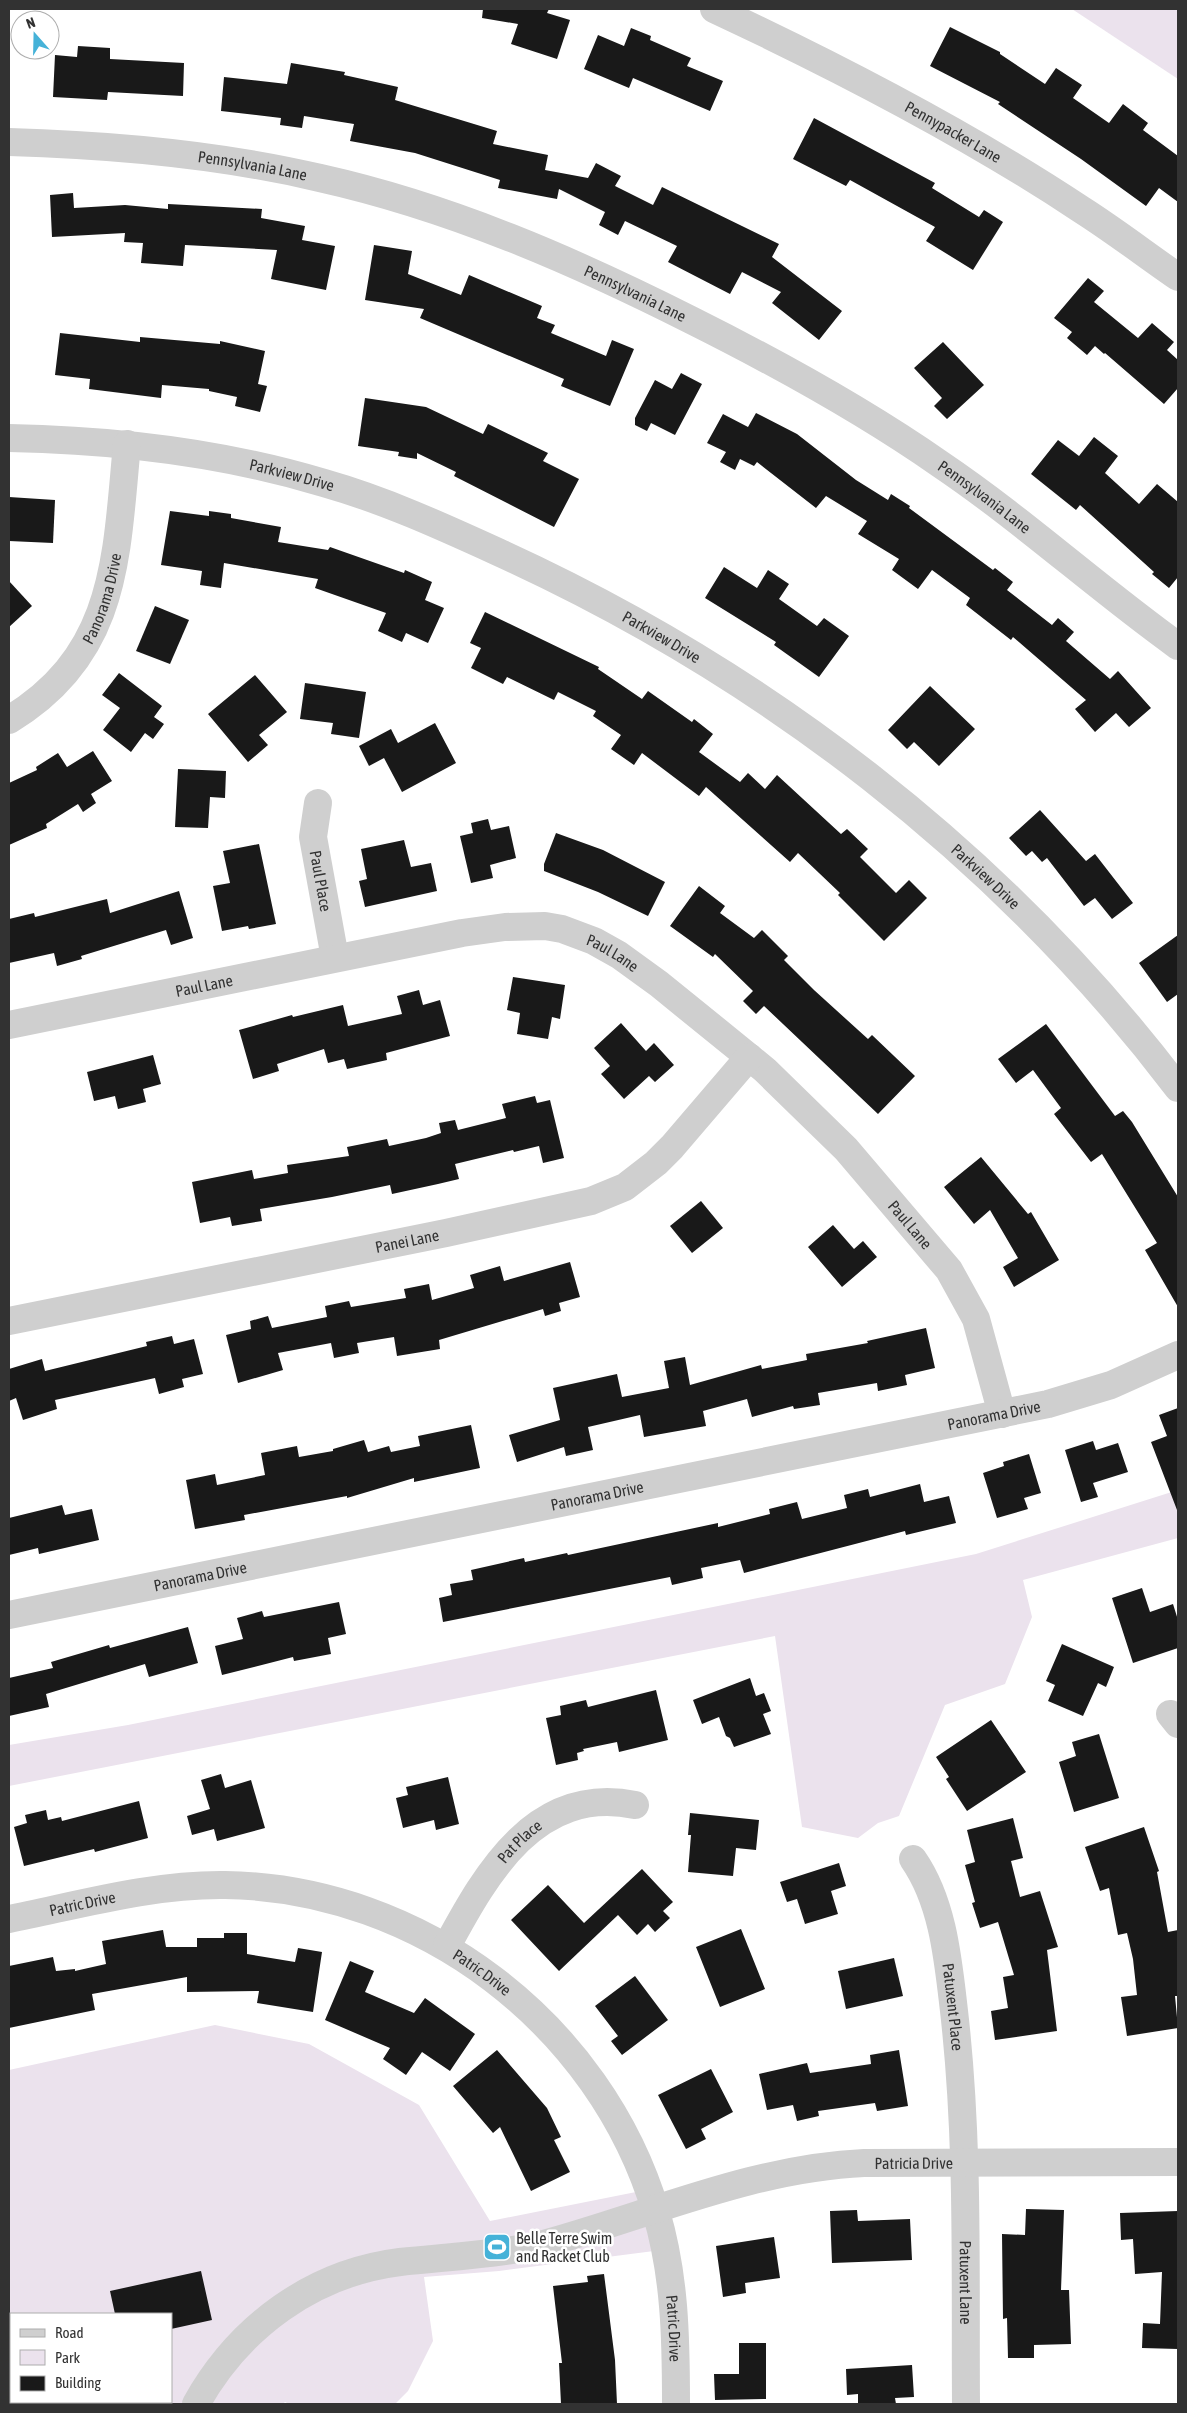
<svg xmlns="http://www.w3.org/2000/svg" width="1187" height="2413" viewBox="0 0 1187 2413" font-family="'Asap Condensed',sans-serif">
  <rect width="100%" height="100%" fill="#fff"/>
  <g fill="#ebe2ed" fill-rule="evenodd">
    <polygon points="1072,9 1178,9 1178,79"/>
    <polygon points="1178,1490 1178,1538 1023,1580 1032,1617 1005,1684 945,1705 899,1816 878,1823 858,1838 802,1827 775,1636 9,1786 9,1745 128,1725 976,1554"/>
    <path d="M 215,2025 L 309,2044 L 419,2105 L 490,2221 L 636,2192 L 654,2251 L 499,2271 L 424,2277 L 433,2341 L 408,2391 L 395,2404 L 289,2404 L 285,2402 L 283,2404 L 9,2404 L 9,2070 ZM 11,2314 L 171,2314 L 171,2402 L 11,2402 Z"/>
  </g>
  <g fill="#191919">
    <polygon points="483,9 549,9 547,13 570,20 557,59 511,44 518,24 482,18"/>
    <polygon points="950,27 1000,52 1000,54 1045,84 1056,68 1082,85 1073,98 1109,123 1123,104 1148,123 1143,130 1178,156 1178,202 1159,188 1146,206 1081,159 998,104 1000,102 930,66"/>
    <polygon points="631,28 651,36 650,40 691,58 687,66 723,81 710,111 633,78 629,88 584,69 598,35 624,46"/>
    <polygon points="78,46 110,48 110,59 184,63 183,96 108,92 107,100 53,97 55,55 77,57"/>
    <polygon points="291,63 345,72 344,75 398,87 395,100 497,131 493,144 548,155 545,170 588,178 596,163 621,176 615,186 653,205 662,187 779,244 772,257 842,311 819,340 772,303 781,292 742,272 730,294 668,262 677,246 625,221 618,235 599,225 605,212 559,189 557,199 498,188 500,180 415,153 350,141 354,124 304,116 302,128 280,125 281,118 221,111 224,77 287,84"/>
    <polygon points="814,118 935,183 932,188 979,217 984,210 1003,222 973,270 926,241 935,227 850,180 846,186 793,159"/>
    <polygon points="73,193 74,208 125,205 168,209 168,204 262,209 261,218 305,226 302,240 335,246 326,290 271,279 277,250 185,245 183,266 141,263 143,243 124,242 125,233 52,237 50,195"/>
    <polygon points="374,245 412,251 408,274 461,295 469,275 542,306 537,318 555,325 551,333 606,356 612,340 634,349 610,406 561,386 564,379 420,318 424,309 365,300"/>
    <polygon points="1088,278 1104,291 1094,302 1138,338 1152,323 1174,342 1167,350 1178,360 1178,388 1164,404 1105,353 1104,354 1095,346 1087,355 1067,338 1072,332 1054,318"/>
    <polygon points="60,333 140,342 140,337 220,344 220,341 265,351 258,384 267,386 260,412 235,406 237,397 209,391 209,389 162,385 161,398 89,389 90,379 55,375"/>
    <polygon points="943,342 984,385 947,419 934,406 942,398 914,368"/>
    <polygon points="681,373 702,384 675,435 651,423 647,431 635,425 635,418 655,380 672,389"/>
    <polygon points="365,398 426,407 483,434 488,424 548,453 543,461 579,479 554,527 454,476 456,472 417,453 417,459 398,456 399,452 358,446"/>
    <polygon points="756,413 797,434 856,480 888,500 891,494 910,506 909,508 993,570 995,568 1013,582 1007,590 1052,625 1058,618 1074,632 1066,641 1110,679 1118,671 1151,708 1129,727 1116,713 1095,732 1075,709 1086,700 1013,637 1011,640 966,605 970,598 932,570 918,589 892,570 899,559 858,534 867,521 826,496 816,508 757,462 754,466 740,459 735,470 720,462 726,452 707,443 723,414 748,427"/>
    <polygon points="1094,437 1118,456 1105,473 1139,504 1157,484 1178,502 1178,577 1169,588 1152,574 1154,572 1080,505 1076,510 1031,474 1058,440 1079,456"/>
    <polygon points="9,497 55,500 53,543 9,541"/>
    <polygon points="170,511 209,516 209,511 231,514 231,518 281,527 278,542 328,550 330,547 404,573 405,570 432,582 425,600 444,608 428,643 406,633 402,642 378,631 386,613 315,588 318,579 224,563 221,588 200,585 202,571 161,565"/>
    <polygon points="724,567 757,588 768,570 789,584 779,599 817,626 824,618 849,636 819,677 774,645 776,642 705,598"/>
    <polygon points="9,581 32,606 9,627"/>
    <polygon points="155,606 189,620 170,664 136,651"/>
    <polygon points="485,612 599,667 598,669 642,699 648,691 692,722 694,719 713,734 699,752 740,782 748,773 765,789 777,775 841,834 847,829 868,849 860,857 896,893 909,880 927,898 884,941 838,895 840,893 798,853 790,862 706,787 699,796 642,753 634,765 611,749 621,735 593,716 596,711 558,692 554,700 507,677 503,684 471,668 481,648 470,643"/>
    <polygon points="119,673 162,706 154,717 164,724 153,739 145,733 131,752 103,730 120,708 102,695"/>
    <polygon points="255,675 287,712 259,735 268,745 248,762 208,714"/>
    <polygon points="305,683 366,692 359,738 331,734 333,723 300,719"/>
    <polygon points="930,686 975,729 939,766 914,742 907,749 888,730"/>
    <polygon points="435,723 456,763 402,792 384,758 369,766 359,746 391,729 398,743"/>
    <polygon points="93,751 112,781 91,794 96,803 83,812 78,804 46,824 47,828 9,845 9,783 37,770 36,767 58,753 67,767"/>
    <polygon points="178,769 226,771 225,798 210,797 208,828 175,827"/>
    <polygon points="1040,810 1086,861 1095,854 1133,903 1112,919 1095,898 1084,906 1047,858 1042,862 1032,851 1026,856 1009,838"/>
    <polygon points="488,819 491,830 509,826 516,858 490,865 493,878 471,883 460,836 473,833 471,823"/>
    <polygon points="556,833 603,850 665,882 648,916 598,892 544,871 544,864"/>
    <polygon points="404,840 411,867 431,863 437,891 365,907 359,881 367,879 361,849"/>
    <polygon points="259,844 276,924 249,929 248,926 222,931 213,886 230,883 223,851"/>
    <polygon points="699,886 725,906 720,913 754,938 762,930 788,956 784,960 814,990 868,1039 872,1035 915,1076 878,1114 764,1006 756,1014 743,1001 753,991 715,954 713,957 670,926"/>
    <polygon points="179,891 193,938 171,945 166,930 81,956 82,959 57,966 54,953 9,963 9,919 34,913 35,917 107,899 110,913"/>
    <polygon points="1178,935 1178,994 1167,1002 1139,963"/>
    <polygon points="513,977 565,985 560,1019 552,1017 548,1039 517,1034 520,1013 507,1010"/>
    <polygon points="419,990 423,1005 440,1000 450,1036 386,1053 387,1060 347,1069 344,1059 328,1063 324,1049 277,1064 279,1071 253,1079 239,1030 292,1015 293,1017 343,1005 348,1026 402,1014 397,996"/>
    <polygon points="621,1023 646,1051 654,1043 674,1065 655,1082 649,1076 624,1099 601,1074 610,1066 594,1048"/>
    <polygon points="1046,1024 1115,1116 1123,1111 1132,1122 1178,1197 1178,1307 1145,1250 1157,1243 1102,1154 1091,1162 1054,1114 1061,1108 1033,1070 1016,1083 998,1059"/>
    <polygon points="153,1055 161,1084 143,1089 146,1102 118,1109 115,1096 94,1101 87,1072"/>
    <polygon points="535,1096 537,1103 550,1100 564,1158 543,1163 539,1146 514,1152 513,1150 455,1164 459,1179 438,1184 392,1194 390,1185 332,1197 260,1209 262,1221 232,1226 230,1217 200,1223 192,1182 252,1170 254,1179 288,1173 287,1165 349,1156 347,1147 387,1139 389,1146 426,1138 441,1133 439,1123 455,1120 458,1130 506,1118 502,1104"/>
    <polygon points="981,1157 1028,1214 1031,1212 1059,1260 1014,1287 1003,1267 1018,1258 990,1210 974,1224 944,1187"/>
    <polygon points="701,1201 723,1228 692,1253 670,1226"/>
    <polygon points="833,1225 854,1249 863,1241 877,1257 842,1287 808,1247"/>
    <polygon points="570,1262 580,1297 559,1303 561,1311 545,1316 543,1309 439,1340 440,1349 397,1356 394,1337 357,1343 359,1353 334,1358 331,1343 278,1353 283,1370 238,1383 226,1335 251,1329 250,1321 268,1316 272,1328 327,1317 325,1306 349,1301 351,1307 406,1298 404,1289 429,1284 432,1300 474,1288 470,1275 500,1266 504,1281"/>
    <polygon points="926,1328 935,1368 905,1375 907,1385 878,1391 877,1383 818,1393 820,1405 794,1409 793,1406 752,1417 747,1399 703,1411 706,1426 644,1437 640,1415 588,1427 593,1450 566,1456 564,1447 517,1462 509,1435 560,1420 553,1388 617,1374 622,1397 669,1388 664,1361 685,1357 690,1385 761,1365 762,1369 807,1360 806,1354 868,1343 867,1341"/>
    <polygon points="172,1336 174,1344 194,1339 203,1374 182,1379 184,1387 159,1394 155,1378 55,1400 57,1409 23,1420 16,1398 9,1401 9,1369 42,1359 45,1371 147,1346 146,1342"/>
    <polygon points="1178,1408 1178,1510 1177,1510 1151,1442 1167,1436 1159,1415"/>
    <polygon points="471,1425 480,1468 414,1482 414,1478 347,1498 347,1496 244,1515 245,1520 195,1529 186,1480 215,1474 217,1485 265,1475 261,1453 297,1446 299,1457 333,1451 333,1449 364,1440 368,1452 389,1446 391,1452 420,1446 418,1436"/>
    <polygon points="1093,1441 1096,1450 1118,1443 1128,1472 1093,1483 1098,1497 1081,1502 1065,1450"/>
    <polygon points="1029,1454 1041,1493 1024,1498 1028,1509 997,1518 983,1473 1004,1466 1003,1462"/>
    <polygon points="920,1484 924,1502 949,1496 956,1523 906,1535 905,1531 744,1573 740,1560 701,1568 703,1578 672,1585 670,1577 443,1622 439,1598 452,1595 450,1584 473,1580 471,1570 524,1558 525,1562 567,1553 568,1555 718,1523 718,1527 770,1514 769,1509 797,1502 802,1519 847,1508 844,1495 868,1489 870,1497"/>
    <polygon points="62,1505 65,1515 92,1509 99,1540 39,1554 38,1548 9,1555 9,1518"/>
    <polygon points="1142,1588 1150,1612 1173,1604 1178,1620 1178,1648 1133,1663 1112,1598"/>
    <polygon points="339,1602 346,1634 328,1638 331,1654 294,1661 293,1657 222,1675 215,1646 243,1639 237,1618 262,1611 264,1617"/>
    <polygon points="188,1627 198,1663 149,1677 145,1664 46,1694 49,1707 9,1716 9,1678 53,1668 51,1662 109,1645 110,1648"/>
    <polygon points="1062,1644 1114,1667 1106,1687 1098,1683 1083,1716 1048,1701 1055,1685 1046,1681"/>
    <polygon points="750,1678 756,1696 764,1693 771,1711 763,1714 771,1734 734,1747 730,1738 726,1736 719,1717 702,1724 693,1700"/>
    <polygon points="656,1690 668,1740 619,1752 617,1742 583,1749 584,1751 577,1753 578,1760 556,1765 546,1718 561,1715 560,1706 586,1700 588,1707"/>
    <polygon points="991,1720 1026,1772 967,1811 946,1779 949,1777 936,1757"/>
    <polygon points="1099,1734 1119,1798 1074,1812 1059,1762 1076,1756 1072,1742"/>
    <polygon points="221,1774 225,1788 251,1780 265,1828 217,1841 214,1829 192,1835 187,1816 210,1809 201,1780"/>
    <polygon points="448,1777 459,1824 436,1830 434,1820 403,1828 396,1798 408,1795 406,1787"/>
    <polygon points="139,1801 148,1838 95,1852 94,1849 24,1866 14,1827 27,1823 25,1815 46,1810 48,1820 61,1817 62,1821"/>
    <polygon points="690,1813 759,1820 756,1850 736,1848 733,1876 688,1872 691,1835 688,1835"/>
    <polygon points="1013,1818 1023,1858 1011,1861 1020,1897 1040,1891 1058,1947 1047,1950 1057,2031 995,2040 991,2011 1008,2008 1003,1977 1014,1975 998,1922 980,1928 972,1903 975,1902 965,1865 975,1862 967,1830"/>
    <polygon points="1144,1827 1159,1871 1157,1872 1168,1932 1178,1930 1178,1996 1175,1996 1178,2028 1127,2036 1121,1997 1137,1995 1133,1959 1127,1933 1118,1935 1109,1888 1100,1891 1085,1847"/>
    <polygon points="839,1863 846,1886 831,1891 838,1914 805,1924 797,1899 787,1902 780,1882"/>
    <polygon points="642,1869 673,1902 663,1911 670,1918 655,1932 648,1924 637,1935 618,1915 559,1971 511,1920 548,1885 584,1923"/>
    <polygon points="741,1929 765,1989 720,2007 696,1947"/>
    <polygon points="163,1930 166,1947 197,1947 197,1938 224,1938 224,1933 247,1933 247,1954 295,1962 298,1948 322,1952 313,2012 257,2003 259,1991 187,1992 187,1977 92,1994 95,2010 9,2028 9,1966 53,1957 56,1971 75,1969 75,1971 106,1964 102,1941"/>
    <polygon points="894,1958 903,1996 846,2009 838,1971"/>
    <polygon points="350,1961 374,1971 365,1992 414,2013 425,1998 475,2034 450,2071 422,2052 406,2075 383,2059 390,2048 325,2020"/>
    <polygon points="635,1976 668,2020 622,2055 611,2041 618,2036 595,2006"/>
    <polygon points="497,2050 547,2108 561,2137 554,2140 570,2172 531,2191 500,2127 493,2133 453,2086"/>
    <polygon points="899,2050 908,2106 877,2111 875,2103 818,2111 819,2116 797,2121 793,2105 767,2110 759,2074 807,2063 810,2073 871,2064 870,2055"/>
    <polygon points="711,2069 733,2112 701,2129 706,2139 686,2149 658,2095"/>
    <polygon points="1026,2209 1064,2210 1061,2290 1069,2290 1071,2344 1034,2345 1034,2358 1008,2358 1007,2318 1003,2319 1002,2234 1025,2235"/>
    <polygon points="857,2210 858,2221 910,2219 912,2260 832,2263 830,2211"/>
    <polygon points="1178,2211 1178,2349 1142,2348 1143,2323 1160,2324 1162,2272 1135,2274 1133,2239 1121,2240 1120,2213"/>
    <polygon points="774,2237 780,2278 745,2283 746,2293 723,2297 716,2246"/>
    <polygon points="201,2271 212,2320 171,2329 171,2314 115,2314 110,2291"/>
    <polygon points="604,2274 615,2360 617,2404 561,2404 559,2363 562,2363 553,2286 588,2282 587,2276"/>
    <polygon points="739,2343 766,2343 766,2399 715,2400 714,2374 739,2374"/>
    <polygon points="912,2365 914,2397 895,2398 896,2404 858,2404 858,2394 847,2395 846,2369"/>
  </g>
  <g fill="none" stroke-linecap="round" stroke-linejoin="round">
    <g stroke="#cfcfcf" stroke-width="28">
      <path id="s1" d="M 714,9 C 840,68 966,133 1082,210 C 1115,231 1146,255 1178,277"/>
      <path id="s2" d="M 9,142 C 113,145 218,154 320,178 C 450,207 572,260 691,320 C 777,363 861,409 940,464 C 1023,520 1097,588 1178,646"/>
      <path id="s3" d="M 9,438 C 116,440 221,452 324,483 C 384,500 441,526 498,552 C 764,673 1001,855 1178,1088"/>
      <path id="s4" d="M 9,720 C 118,654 116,557 127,444"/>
      <path id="s5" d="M 318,803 L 313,837 L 335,958"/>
      <path id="s6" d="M 9,1025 L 462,933 L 505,927 L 545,926 L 562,929 L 594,941 L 619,955 L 659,984 L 765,1070 L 846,1149 L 949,1270 L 976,1319 L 1002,1414"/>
      <path id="s7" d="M 9,1321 L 446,1233 L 591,1201 L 625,1187 L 656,1163 L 672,1147 L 749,1057"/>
      <path id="s8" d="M 9,1615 L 1048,1404 L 1111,1385 L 1178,1355"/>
      <polyline points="1170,1714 1178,1724"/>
      <path id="s9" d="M 913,1859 C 943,1902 948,1959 954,2011 C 969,2141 965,2273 966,2404"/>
      <path id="s10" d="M 9,1919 C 79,1905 152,1884 225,1885 C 421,1888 600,2024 656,2212 C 675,2275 676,2339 676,2404"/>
      <path id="s11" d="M 447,1946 C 487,1872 536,1785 635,1805"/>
      <path id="s12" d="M 196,2404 C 239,2327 312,2273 400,2262 C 446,2257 491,2255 536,2246 C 645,2217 751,2168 864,2163 L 1178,2162"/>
    </g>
  </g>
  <defs>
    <g id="stadium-square" transform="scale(1.4375)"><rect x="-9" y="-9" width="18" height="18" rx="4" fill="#45b2d8" stroke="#fff"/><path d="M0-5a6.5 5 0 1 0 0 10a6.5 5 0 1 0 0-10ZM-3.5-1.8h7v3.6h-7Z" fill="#fff"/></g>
  </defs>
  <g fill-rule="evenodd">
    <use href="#stadium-square" x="497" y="2247"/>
  </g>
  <g text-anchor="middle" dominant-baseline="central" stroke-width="5" stroke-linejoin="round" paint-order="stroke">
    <g font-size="16" fill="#323232" stroke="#fff">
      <text stroke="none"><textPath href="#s1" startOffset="269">Pennypacker Lane</textPath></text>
      <text stroke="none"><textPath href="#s2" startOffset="245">Pennsylvania Lane</textPath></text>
      <text stroke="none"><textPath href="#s2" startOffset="650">Pennsylvania Lane</textPath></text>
      <text stroke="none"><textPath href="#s3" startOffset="286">Parkview Drive</textPath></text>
      <text stroke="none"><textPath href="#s2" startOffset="1055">Pennsylvania Lane</textPath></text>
      <text stroke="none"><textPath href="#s4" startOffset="158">Panorama Drive</textPath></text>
      <text stroke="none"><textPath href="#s3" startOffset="691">Parkview Drive</textPath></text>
      <text stroke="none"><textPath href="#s3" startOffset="1095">Parkview Drive</textPath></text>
      <text stroke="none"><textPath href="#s5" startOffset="79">Paul Place</textPath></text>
      <text stroke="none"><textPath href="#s6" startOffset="619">Paul Lane</textPath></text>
      <text stroke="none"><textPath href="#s6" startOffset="199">Paul Lane</textPath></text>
      <text stroke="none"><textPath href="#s6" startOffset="1024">Paul Lane</textPath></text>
      <text stroke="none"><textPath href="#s7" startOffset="406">Panei Lane</textPath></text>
      <text stroke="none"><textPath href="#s8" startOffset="1005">Panorama Drive</textPath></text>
      <text stroke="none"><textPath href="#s8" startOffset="600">Panorama Drive</textPath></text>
      <text stroke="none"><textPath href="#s8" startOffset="195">Panorama Drive</textPath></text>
      <text stroke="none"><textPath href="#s11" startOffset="128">Pat Place</textPath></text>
      <text stroke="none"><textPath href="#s10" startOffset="75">Patric Drive</textPath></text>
      <text stroke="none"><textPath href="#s10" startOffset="495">Patric Drive</textPath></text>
      <text stroke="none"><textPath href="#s9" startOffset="155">Patuxent Place</textPath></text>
      <text stroke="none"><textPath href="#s12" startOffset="784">Patricia Drive</textPath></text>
      <text stroke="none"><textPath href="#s9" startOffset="431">Patuxent Lane</textPath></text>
      <text stroke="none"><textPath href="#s10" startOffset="915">Patric Drive</textPath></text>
    </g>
    <g font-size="16" fill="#323232" stroke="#fff" text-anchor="start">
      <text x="516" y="2238">Belle Terre Swim<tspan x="516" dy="18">and Racket Club</tspan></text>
    </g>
  </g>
  <rect width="1187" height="2413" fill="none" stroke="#323232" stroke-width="20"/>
  <rect x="10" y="2313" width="162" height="90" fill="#ffffff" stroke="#adadad"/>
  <rect x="20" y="2329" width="25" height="8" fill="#cfcfcf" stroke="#adadad"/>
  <text x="55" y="2338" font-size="15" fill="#323232">Road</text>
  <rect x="20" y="2350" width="25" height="15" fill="#ebe2ed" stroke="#adadad"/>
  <text x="55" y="2363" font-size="15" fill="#323232">Park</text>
  <rect x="20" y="2376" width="25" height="15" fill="#191919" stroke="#adadad"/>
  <text x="55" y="2388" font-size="15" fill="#323232">Building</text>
  <g transform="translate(35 35) rotate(340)"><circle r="24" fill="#ffffff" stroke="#adadad"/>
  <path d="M0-4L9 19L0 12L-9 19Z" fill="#45b2d8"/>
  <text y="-8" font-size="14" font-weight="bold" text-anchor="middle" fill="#323232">N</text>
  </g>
</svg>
